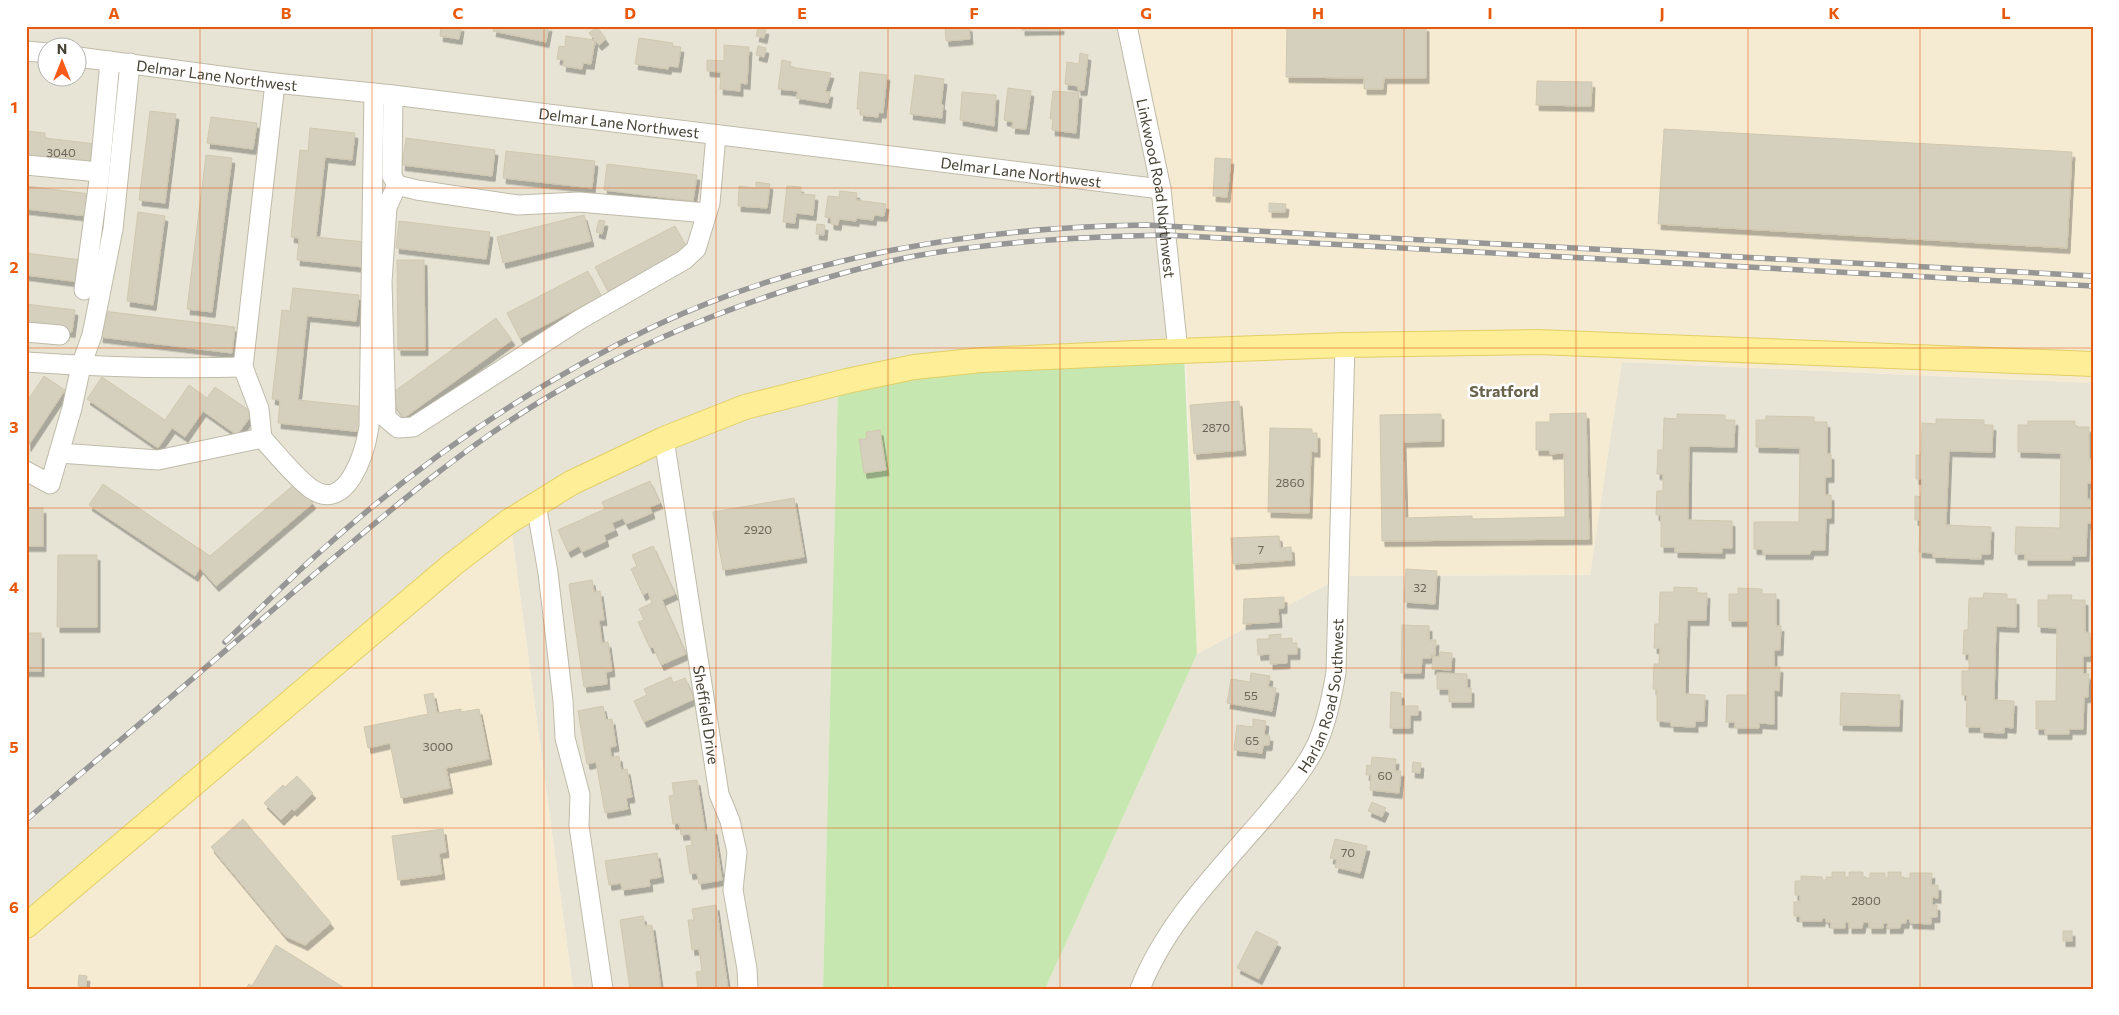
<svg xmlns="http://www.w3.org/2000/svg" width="2119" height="1015" viewBox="0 0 2119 1015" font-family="Commissioner,sans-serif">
  <defs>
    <filter id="shadow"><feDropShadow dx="3" dy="5.5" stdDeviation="0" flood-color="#0004"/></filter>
  </defs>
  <rect width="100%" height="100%" fill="#f3f1e7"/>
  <g fill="#e7e4d5" fill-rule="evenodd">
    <path d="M 26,26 L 1126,26 L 1184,353 L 838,384 L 823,989 L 573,989 L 510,521 L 26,921 ZM 48,48 L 78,48 L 78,78 L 48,78 Z"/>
    <polygon points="1621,362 2093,383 2093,989 1045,989 1197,654 1343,576 1590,575"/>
  </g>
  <g fill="#f5ebd3">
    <polygon points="1126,26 2093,26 2093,383 1622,362 1590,575 1343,576 1197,654 1186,364"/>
    <polygon points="510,520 573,989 26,989 26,921"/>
  </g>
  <polygon fill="#c7e7b0" points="1184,353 1197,654 1045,989 823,989 838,384"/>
  <g fill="#d5cfbd" stroke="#d0c8b0" filter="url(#shadow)">
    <polygon points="441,26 461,26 459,39 440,36"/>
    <polygon points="494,26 549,26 546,42 493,31"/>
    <polygon points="945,26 969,26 970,39 946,41"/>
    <polygon points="1022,26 1061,26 1061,29 1022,30"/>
    <polygon points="1287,26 1426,26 1426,78 1384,78 1383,89 1364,89 1364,78 1286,77"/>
    <polygon points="597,27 606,39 599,45 589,33"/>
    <polygon points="758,28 766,29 764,38 756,36"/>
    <polygon points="566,36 595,40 591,64 583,63 582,69 563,66 564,60 557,59 559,46 565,47"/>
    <polygon points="639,38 673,43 672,46 681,47 678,67 669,66 668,69 635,64"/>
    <polygon points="724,45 749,47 747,84 740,83 740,91 720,89 721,72 707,71 707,60 724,61"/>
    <polygon points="758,46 766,48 764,57 756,55"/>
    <polygon points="1080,53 1088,55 1084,90 1078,90 1078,86 1065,84 1067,62 1079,64"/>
    <polygon points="782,60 791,62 790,67 831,73 825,92 830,92 828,103 796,98 798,91 778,89"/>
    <polygon points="860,72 887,75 883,113 879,112 878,117 860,115 861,109 857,109"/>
    <polygon points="915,75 944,79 941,104 943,105 942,118 910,114"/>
    <polygon points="1537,81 1592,82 1591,106 1536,105"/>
    <polygon points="1008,88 1031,91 1026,129 1012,128 1013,122 1004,120"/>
    <polygon points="1053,91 1079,93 1076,133 1052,130 1053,119 1050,119"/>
    <polygon points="962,92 996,95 994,126 960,120"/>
    <polygon points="150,111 176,114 165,203 139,200"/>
    <polygon points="211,117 257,123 253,149 207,143"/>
    <polygon points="310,128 355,133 352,160 325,157 316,237 365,242 363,267 297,260 299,238 291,237 300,150 308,151"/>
    <polygon points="1664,129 2072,152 2067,248 1658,224"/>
    <polygon points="26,131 45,133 45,138 96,144 93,167 26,159"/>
    <polygon points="406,138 495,150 492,176 402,165"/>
    <polygon points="506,151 595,161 592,188 503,178"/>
    <polygon points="206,155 232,158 212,312 187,309"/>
    <polygon points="1215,158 1231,159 1227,197 1213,196"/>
    <polygon points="607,164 697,175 693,201 604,190"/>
    <polygon points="756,182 770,184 767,208 738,206 739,186 756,188"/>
    <polygon points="26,186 90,194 87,216 26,209"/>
    <polygon points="787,186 801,187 801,194 815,195 813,215 796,213 795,223 783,222"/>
    <polygon points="840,191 857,193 856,200 886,204 884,216 874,215 873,220 856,218 856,221 839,219 838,225 831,224 831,218 825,217 828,196 839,197"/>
    <polygon points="1269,203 1286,204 1285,212 1269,212"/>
    <polygon points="138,212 165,216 153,305 127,301"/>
    <polygon points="584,215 591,241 503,263 497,237"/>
    <polygon points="599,220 605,221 602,234 596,232"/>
    <polygon points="399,221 490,232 486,259 396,248"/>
    <polygon points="817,224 825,225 824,235 816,234"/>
    <polygon points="675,226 688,250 608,291 595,267"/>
    <polygon points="26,253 81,260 79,282 26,275"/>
    <polygon points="397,260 424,260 425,350 398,350"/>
    <polygon points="588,271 601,296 520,338 507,313"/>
    <polygon points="293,288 359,295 356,321 307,316 298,400 366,407 363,432 278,423 280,400 272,399 282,310 290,311"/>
    <polygon points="26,304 75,310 72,332 26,326"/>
    <polygon points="103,311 235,327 232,353 100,337"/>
    <polygon points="496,318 512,340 404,418 388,396"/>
    <polygon points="44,376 65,390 28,446 26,403"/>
    <polygon points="102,377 165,420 189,385 207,398 215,387 253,413 237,435 203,411 185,437 172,428 158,448 87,399"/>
    <polygon points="1239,401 1243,450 1194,454 1190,405"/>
    <polygon points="1586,413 1589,539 1382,541 1380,415 1441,414 1441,441 1403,442 1405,518 1472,516 1472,519 1565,517 1564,453 1550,454 1550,450 1536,450 1536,422 1550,422 1550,414"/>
    <polygon points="1677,414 1725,415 1725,420 1735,420 1734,447 1689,446 1688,520 1732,521 1732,548 1722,548 1722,553 1675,552 1675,547 1661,547 1661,515 1656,515 1657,491 1663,491 1663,474 1657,474 1658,450 1663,450 1664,418 1677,419"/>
    <polygon points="1766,416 1814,417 1814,422 1827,422 1827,454 1831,454 1831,477 1825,477 1825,495 1831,495 1831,518 1826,518 1825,550 1811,550 1810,554 1763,554 1763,549 1754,549 1754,522 1799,522 1800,448 1756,447 1756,420 1766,420"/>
    <polygon points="1936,419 1984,420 1984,425 1993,425 1992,452 1949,451 1946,525 1991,527 1990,554 1981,554 1981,559 1933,557 1933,553 1919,552 1920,520 1915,520 1915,496 1921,497 1922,479 1916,479 1916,455 1921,455 1922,423 1936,424"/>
    <polygon points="2028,421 2075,421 2075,427 2089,427 2089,459 2093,459 2093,483 2087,483 2087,499 2093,500 2092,523 2087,523 2086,556 2072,556 2072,560 2025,560 2025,554 2015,554 2016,527 2060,528 2061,453 2018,452 2018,425 2028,425"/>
    <polygon points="1270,428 1312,429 1312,433 1317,433 1317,452 1311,451 1309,513 1268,512"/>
    <polygon points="880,430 886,470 864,473 859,439 867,439 866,432"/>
    <polygon points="650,481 660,503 650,507 652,513 626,524 623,518 612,523 615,530 604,535 606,541 582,552 579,546 568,552 558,530 605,509 602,502"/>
    <polygon points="296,483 313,503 216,586 200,568 195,576 89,505 103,484 210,556"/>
    <polygon points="794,498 804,557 723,570 713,512"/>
    <rect x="26" y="508" width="17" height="38"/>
    <polygon points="1279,536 1280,548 1291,547 1292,560 1233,564 1231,538"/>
    <polygon points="653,546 675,594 662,600 686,654 661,665 653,647 650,648 638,622 644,620 639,609 652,603 648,592 643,595 631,569 637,566 632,555"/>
    <polygon points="58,555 97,555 97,627 57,627"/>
    <polygon points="1406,569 1437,571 1435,604 1404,602"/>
    <polygon points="592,580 594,592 600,591 604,620 599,620 602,643 608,642 612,671 606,672 607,684 584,687 569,584"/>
    <polygon points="1674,587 1697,588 1697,593 1707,593 1706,620 1687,620 1685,694 1705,695 1704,721 1695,721 1695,727 1671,726 1671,722 1657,721 1657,689 1653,689 1654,664 1659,664 1660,648 1654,648 1655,624 1659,624 1660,592 1674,592"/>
    <polygon points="1738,588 1762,589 1762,594 1776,594 1776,626 1781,626 1780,650 1774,650 1774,667 1780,667 1779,691 1774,690 1774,724 1759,723 1759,728 1735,728 1735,722 1726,722 1727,695 1747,695 1748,621 1729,621 1729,594 1738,594"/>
    <polygon points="1984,593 2007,594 2007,599 2016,599 2016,627 1996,626 1994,700 2014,701 2013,728 2004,727 2004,733 1981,732 1981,727 1966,727 1967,695 1962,695 1962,671 1969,671 1969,654 1963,654 1964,630 1968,630 1969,598 1983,598"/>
    <polygon points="2048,595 2072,595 2071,600 2085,600 2085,632 2090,633 2090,656 2083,656 2083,674 2089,674 2088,697 2084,697 2083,729 2069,729 2069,734 2045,734 2045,729 2036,729 2036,701 2056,701 2057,628 2038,627 2038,600 2048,600"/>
    <polygon points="1284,597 1284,608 1278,608 1279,622 1243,624 1244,599"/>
    <polygon points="1402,625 1429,626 1429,640 1436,640 1435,655 1431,655 1431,658 1422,658 1421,673 1401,673"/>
    <rect x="26" y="633" width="15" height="38"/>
    <polygon points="1281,634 1281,639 1292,638 1292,643 1297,643 1297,654 1287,654 1287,663 1270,664 1270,654 1258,655 1257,639 1269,639 1269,635"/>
    <polygon points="1440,652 1452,653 1451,670 1432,669 1433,656 1439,657"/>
    <polygon points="1251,673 1270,676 1268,687 1276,688 1272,711 1227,703 1231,679 1250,682"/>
    <polygon points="1437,673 1467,674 1467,688 1471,688 1471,702 1449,702 1449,689 1437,689"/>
    <polygon points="671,677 673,683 685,678 694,699 644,722 634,701 647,695 644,689"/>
    <polygon points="1391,692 1401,693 1401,706 1418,706 1418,715 1410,715 1410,728 1390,728"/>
    <polygon points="433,693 437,713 461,709 461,712 479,709 489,759 446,768 450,788 401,798 390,743 368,748 364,727 428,714 424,695"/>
    <polygon points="1841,693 1900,695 1899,726 1840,725"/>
    <polygon points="603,706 606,720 612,719 616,746 610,747 611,757 619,756 621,770 627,769 632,797 626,798 628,809 605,813 596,762 587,764 578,711"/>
    <polygon points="1253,719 1266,721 1264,735 1270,736 1269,745 1263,745 1262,753 1234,750 1237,725 1253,727"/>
    <polygon points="1372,757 1396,759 1395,771 1401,771 1399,793 1370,790 1371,775 1366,775 1367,765 1371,766"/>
    <polygon points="1413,762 1421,763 1420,773 1412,772"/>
    <polygon points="297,776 313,793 294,811 292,809 281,820 264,803 283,785 285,787"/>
    <polygon points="697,780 705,831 714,829 722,880 699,884 697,873 690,874 686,846 692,845 690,834 681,835 679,823 673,824 669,796 674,795 672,783"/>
    <polygon points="1372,802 1386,808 1382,817 1368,811"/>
    <polygon points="243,819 331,923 305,945 285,936 211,847"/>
    <polygon points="443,829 446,852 439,853 442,874 398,880 392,836"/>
    <polygon points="1335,839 1367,846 1360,873 1335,867 1337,860 1330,858"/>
    <polygon points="657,853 661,877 649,879 650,886 622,890 621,883 609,885 605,861"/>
    <polygon points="1832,872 1845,872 1845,878 1849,878 1849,872 1863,872 1863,878 1870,878 1870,873 1885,873 1885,878 1888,878 1888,872 1901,872 1901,878 1910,878 1910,873 1932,873 1931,885 1938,885 1938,898 1932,897 1932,905 1937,905 1937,917 1931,917 1931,924 1910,923 1910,919 1906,919 1906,923 1901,923 1900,928 1887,928 1888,923 1883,923 1883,928 1869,928 1869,922 1863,922 1862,928 1849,928 1849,922 1845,922 1845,928 1831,928 1831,922 1826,922 1826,918 1822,918 1822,921 1800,921 1800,916 1794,916 1794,902 1800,902 1800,895 1795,895 1795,881 1801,881 1801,876 1822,877 1822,880 1826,880 1826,877 1832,877"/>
    <polygon points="716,905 728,989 698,989 696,972 702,971 699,949 692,950 688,920 694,920 692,909"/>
    <polygon points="643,916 645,926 652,925 661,989 630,989 620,920"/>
    <polygon points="1256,931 1278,942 1259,979 1237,968"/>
    <rect x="2063" y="931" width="9" height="10"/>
    <polygon points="276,945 346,989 246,989 249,984 252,986"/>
    <polygon points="79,975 87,976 86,987 78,986"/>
  </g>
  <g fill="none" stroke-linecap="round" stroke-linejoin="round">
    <g stroke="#bfbbaa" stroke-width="21">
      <g id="minor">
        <path id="s1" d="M 1127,26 L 1161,189 L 1178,351"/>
        <polyline points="26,51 48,53"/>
        <path id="s2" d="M 78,57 L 275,83 L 393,95 L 1161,189"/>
        <path d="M 130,63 L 113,229 L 92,335 L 81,366 L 72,408 L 59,453 L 158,460 L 262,438 C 276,453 293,475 310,488 C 347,515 365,452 369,427 L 374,93"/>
        <polyline points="393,95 392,176 397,185 417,190 518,205 579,202 707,213"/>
        <polyline points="26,165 99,172"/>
        <polyline points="397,185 387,207 382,282 386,418 398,428 413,427 579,320 684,260 696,249 710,203 716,135"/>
        <polyline points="84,290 99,180 110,61"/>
        <polyline points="26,332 60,335"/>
        <path d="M 26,362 C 98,367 171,369 243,367"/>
        <polyline points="262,438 259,409 243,367 275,83"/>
        <path id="s3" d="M 664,439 L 719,794 L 730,821 L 737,852 L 733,890 L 747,969 L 748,989"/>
        <polyline points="26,471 50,484 59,453"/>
        <polyline points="536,504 548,573 563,701 565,738 580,795 579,826 603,989"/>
        <path id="s4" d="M 1140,989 C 1166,922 1220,869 1266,815 C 1284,793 1304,771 1317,744 C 1327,721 1332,697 1336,672 L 1345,345"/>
      </g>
    </g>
    <g stroke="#e3cf66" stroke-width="26">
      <polyline id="major" points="26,926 452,565 508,522 571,483 664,439 745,407 847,381 914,367 982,360 1178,351 1345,345 1537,342 2093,364"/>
    </g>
    <use href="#minor" stroke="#fff" stroke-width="19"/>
    <use href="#major" stroke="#fdee97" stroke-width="24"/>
    <g stroke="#969696" stroke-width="5.5">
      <g id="rail">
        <path d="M 225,642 C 254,615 282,586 312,559 C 414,466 532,384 657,325 C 806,255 982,227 1146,225 L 2093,276"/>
        <path d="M 26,820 C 114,746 202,671 289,596 C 376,522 463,445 563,388 C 640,343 721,310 806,284 C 842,273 878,263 915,256 C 998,241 1082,237 1166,235 L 2093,286"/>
      </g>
    </g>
    <use href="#rail" stroke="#fff" stroke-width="4" stroke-dasharray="11" stroke-linecap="butt"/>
  </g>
  <path fill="none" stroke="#e8590c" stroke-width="1" stroke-opacity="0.55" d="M 200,26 L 200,989M 372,26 L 372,989M 544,26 L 544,989M 716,26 L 716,989M 888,26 L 888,989M 1060,26 L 1060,989M 1232,26 L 1232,989M 1404,26 L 1404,989M 1576,26 L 1576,989M 1748,26 L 1748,989M 1920,26 L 1920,989M 26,188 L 2093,188M 26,348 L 2093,348M 26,508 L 2093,508M 26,668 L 2093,668M 26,828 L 2093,828"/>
  <g text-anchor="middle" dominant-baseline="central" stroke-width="5" stroke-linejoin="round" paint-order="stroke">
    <g font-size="12" fill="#6a6558">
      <text x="61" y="152">3040</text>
      <text x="1216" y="427">2870</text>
      <text x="1290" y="482">2860</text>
      <text x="758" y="529">2920</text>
      <text x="1261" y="549">7</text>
      <text x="1420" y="587">32</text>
      <text x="1251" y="695">55</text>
      <text x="1252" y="740">65</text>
      <text x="438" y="746">3000</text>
      <text x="1385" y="775">60</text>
      <text x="1348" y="852">70</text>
      <text x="1866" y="900">2800</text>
    </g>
    <g font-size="15" fill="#464236" stroke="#fff">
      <text stroke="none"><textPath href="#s2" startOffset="140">Delmar Lane Northwest</textPath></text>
      <text stroke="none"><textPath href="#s2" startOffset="545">Delmar Lane Northwest</textPath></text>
      <text stroke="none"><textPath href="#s2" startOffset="950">Delmar Lane Northwest</textPath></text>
      <text stroke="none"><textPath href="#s1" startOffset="165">Linkwood Road Northwest</textPath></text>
      <text stroke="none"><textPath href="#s4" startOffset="352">Harlan Road Southwest</textPath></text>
      <text stroke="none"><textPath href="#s3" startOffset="279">Sheffield Drive</textPath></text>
    </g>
    <g font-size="16" font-weight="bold" fill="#69624d" stroke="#fff">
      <text x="1504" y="390">Stratford</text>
    </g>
  </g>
  <rect width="2119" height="1015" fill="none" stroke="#ffffff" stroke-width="55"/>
  <g transform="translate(62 62)"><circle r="24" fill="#ffffff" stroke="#b5b3af"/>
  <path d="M0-4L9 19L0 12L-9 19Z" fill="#f85b1a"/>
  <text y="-8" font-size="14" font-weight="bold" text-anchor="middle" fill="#464236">N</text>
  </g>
  <rect x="28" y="28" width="2064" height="960" fill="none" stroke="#e8590c" stroke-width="2"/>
  <g font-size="16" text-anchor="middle" font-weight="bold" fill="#e8590c">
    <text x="114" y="19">A</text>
    <text x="286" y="19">B</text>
    <text x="458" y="19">C</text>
    <text x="630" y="19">D</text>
    <text x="802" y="19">E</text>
    <text x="974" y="19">F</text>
    <text x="1146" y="19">G</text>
    <text x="1318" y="19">H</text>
    <text x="1490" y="19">I</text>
    <text x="1662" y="19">J</text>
    <text x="1834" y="19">K</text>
    <text x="2006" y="19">L</text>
    <text x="14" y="113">1</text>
    <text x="14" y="273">2</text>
    <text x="14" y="433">3</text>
    <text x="14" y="593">4</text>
    <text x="14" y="753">5</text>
    <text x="14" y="913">6</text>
  </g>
</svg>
